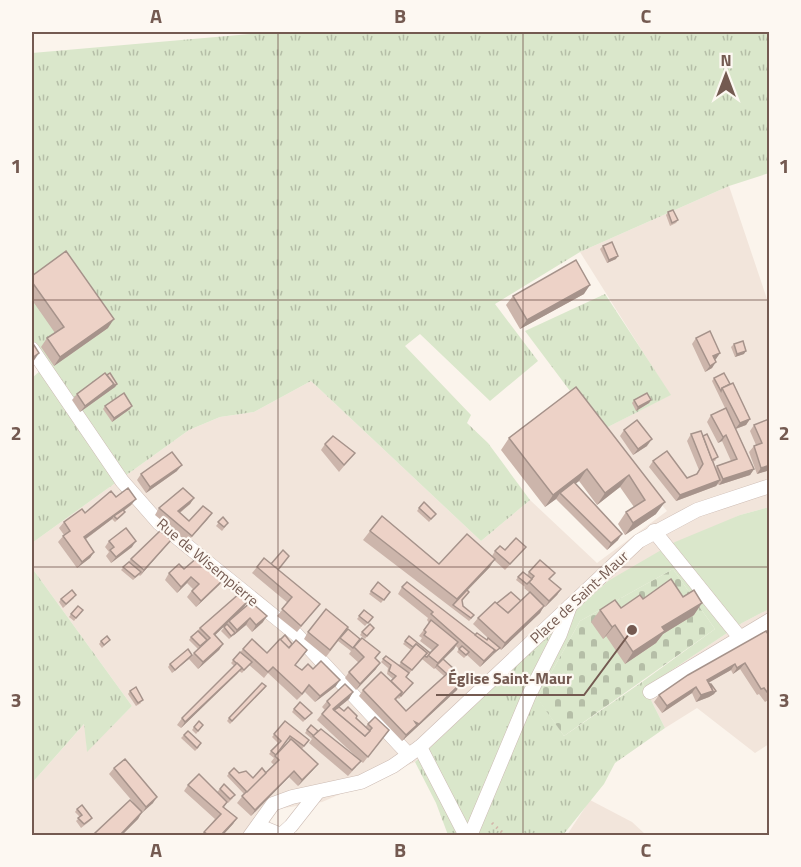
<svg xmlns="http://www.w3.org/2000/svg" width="801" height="867" viewBox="0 0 801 867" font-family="'Titillium Web',sans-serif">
  <defs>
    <pattern id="grass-tufts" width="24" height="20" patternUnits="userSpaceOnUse" patternTransform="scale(1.5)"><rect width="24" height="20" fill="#dae7cb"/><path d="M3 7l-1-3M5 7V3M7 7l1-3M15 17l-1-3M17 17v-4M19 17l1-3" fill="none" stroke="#b5bea7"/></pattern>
    <pattern id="cemetery-stones" width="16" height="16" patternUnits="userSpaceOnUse" patternTransform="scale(1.5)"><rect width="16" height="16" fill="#dae7cb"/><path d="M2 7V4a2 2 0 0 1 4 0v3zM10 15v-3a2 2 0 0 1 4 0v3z" fill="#b5bea7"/></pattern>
  </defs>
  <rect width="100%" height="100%" fill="#fbf4ec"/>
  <g fill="#f2e5db">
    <polygon points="729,186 769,305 769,507 740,515 608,581 415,762 322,802 265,811 242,835 32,835 32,783 85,723 87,751 132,706 32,568 32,543 189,430 220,417 254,412 311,381 481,541 530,500 597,563 667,511 600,431 670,395 580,252"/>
    <polygon points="769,609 769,744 755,753 697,708 665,728 645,688 742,623"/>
    <polygon points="590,800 632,822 646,835 567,835"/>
  </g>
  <g fill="url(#grass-tufts)">
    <polygon points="273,32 769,32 769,173 729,186 580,252 495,304 538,361 490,401 420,334 405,346 471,415 467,423 488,443 530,500 481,541 311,381 254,412 220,417 189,430 32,543 32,378 41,370 32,355 32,53"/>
    <polygon points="605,294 671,395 600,431 525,331"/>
    <polygon points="32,568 132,706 87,752 84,724 32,783"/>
    <polygon points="549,635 537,697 564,736 642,682 665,728 615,763 604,784 563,835 448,835 436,803 415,762"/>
  </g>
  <polygon fill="url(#cemetery-stones)" points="673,569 715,629 564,736 537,698 580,621"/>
  <polygon fill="#dae7cb" points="769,507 769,609 742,623 645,688 642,682 715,629 673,569 580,621 537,698 549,635 608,581 675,542 740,515"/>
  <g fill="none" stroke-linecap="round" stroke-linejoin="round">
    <g stroke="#ccbbb3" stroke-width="15">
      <g id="minor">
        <polyline points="32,349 122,481 159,523 296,634 409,755"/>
        <polyline points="654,531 741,639"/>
        <polyline points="650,692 770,620"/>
        <polyline points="420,747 466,836"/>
        <polyline points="259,826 281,835 291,826 317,793"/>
        <polyline points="250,836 273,804 292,797 361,782 393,766 420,747 639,541 697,510 770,486"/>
        <polyline points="470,836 529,695 560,634 570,606"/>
      </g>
    </g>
    <polyline stroke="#d3b5a9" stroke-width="3" stroke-dasharray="1.5 4.5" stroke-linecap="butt" points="492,823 506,836"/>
    <use href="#minor" stroke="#fff" stroke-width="14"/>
  </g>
  <g fill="#ccb5ab" fill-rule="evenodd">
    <polygon points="668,212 678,220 676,223 670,226 666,215"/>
    <polygon points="603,246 616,259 607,263 600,249"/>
    <polygon points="32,276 108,328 54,366 41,347 47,338 55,333 32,300"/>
    <polygon points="584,294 520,329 506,305 513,296"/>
    <polygon points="696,338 720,353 715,360 712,368 705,372 692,344"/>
    <polygon points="734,344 744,354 735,357 731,347"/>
    <polygon points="714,378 730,384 750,419 746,425 736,429 754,469 750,475 719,485 718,484 716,486 676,501 649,467 653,461 687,478 696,474 699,470 687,441 691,434 703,436 716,460 713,462 716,468 717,466 731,461 722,441 718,443 707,422 711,415 725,408 712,381"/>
    <polygon points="117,384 115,387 80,412 72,400 77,394"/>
    <polygon points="576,387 656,514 625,535 618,524 626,512 634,507 620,487 597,505 579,481 575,484 618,540 607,550 556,499 545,507 501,450 509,438"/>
    <polygon points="634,400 651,400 649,403 636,411 632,403"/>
    <polygon points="105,406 130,409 112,422 103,409"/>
    <polygon points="770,420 770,470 757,474 749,452 754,446 756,445 750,431 754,425"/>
    <polygon points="624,430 647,446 633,455 620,436"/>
    <polygon points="325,444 350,459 339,472 321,450"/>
    <polygon points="177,471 146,493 137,480 141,474"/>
    <polygon points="116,497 136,499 131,505 124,511 125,512 123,515 115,522 112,519 86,539 94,552 90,558 77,568 58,542 64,535 59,528 64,522 85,513"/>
    <polygon points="194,498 190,504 180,513 189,521 212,513 187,542 155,515 159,508"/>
    <polygon points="419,508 436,514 429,522 417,511"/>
    <polygon points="223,517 226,526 222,531 216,526"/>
    <polygon points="370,531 439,564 492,556 495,551 526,547 521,553 505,570 494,560 489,568 467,591 469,592 462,601 463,606 472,618 469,621 363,540"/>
    <polygon points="109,541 132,547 111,563 106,556 109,552 105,547"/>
    <polygon points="166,546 140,576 139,575 133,580 121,570 131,559"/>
    <polygon points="257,567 278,570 315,610 297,632 277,616 288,603 252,573"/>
    <path d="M 529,572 L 550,580 L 561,589 L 557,595 L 545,607 L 544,606 L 540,613 L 501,650 L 499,648 L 480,667 L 467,655 L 464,658 L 457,652 L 459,649 L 456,646 L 443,659 L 457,690 L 402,741 L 359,696 L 363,690 L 391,681 L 393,679 L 387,674 L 388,668 L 381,662 L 386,656 L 399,665 L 411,650 L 403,644 L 409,636 L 430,653 L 433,651 L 420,641 L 422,638 L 419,636 L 429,623 L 427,620 L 428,618 L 398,594 L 402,587 L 475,635 L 487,640 L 488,638 L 473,624 L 478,618 L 496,604 L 521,601 L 530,593 L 524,588 L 525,587 L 516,580 L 518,577 L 527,575 ZM 422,659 L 434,669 L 435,668 L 444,676 L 406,711 L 396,700 L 398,698 L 399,699 L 410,686 L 406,677 Z"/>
    <polygon points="169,573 224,579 219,585 196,607 187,597 193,589 187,583 177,593 165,580"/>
    <polygon points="378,582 390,592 381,603 369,594"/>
    <polygon points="74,598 63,608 59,602 61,599"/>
    <polygon points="643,599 694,615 663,634 656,643 625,664 606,636 603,639 591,622 600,610 621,608"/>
    <polygon points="248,601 244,607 233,618 251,602 263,622 252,632 246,625 229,639 221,631 229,622 215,635 223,644 219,650 198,669 189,659 198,649 189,640 191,637 200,628"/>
    <polygon points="364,610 373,617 365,626 357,619"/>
    <polygon points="80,613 74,621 69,617 71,614"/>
    <polygon points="374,628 365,639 360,635 362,632"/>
    <polygon points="347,630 375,659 376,669 356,690 345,678 349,672 359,663 349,654 351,651 338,641 326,657 304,639 308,632"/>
    <polygon points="766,631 770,699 765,702 759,694 757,695 740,669 733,674 731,670 709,682 716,691 714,694 709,697 696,702 692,693 662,713 654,702 659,695"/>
    <polygon points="110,640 102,648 99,644 101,641"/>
    <polygon points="292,644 307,650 295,665 299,668 302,670 313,669 336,686 315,702 305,692 297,700 268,673 264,678 249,665 242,673 239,671 181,728 177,725 182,718 234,666 231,663 243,649 267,653"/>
    <polygon points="190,658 172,673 168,667 170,664"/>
    <polygon points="266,686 264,689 230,724 227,721 229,718"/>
    <polygon points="130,691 141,703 136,706 128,694"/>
    <polygon points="353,692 349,699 339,707 344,711 356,718 365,727 368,724 389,730 363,763 317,720 325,710 322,707 327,701"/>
    <polygon points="294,709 309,716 303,722 292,712"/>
    <path d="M 285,721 L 309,740 L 302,749 L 313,770 L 298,786 L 289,777 L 251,816 L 237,803 L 244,794 L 227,776 L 229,773 L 239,773 L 253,778 L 266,772 L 274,765 L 271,762 L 274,758 L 269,754 L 278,743 L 272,737 ZM 288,739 L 290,741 L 279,752 Z"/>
    <polygon points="194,727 201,728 196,734 192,730"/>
    <polygon points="307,730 318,731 356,767 348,776 309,743 312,739 305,733"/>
    <polygon points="188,731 199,747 195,751 181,738"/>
    <polygon points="114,768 153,803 142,812 138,819 121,836 93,836 130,800 134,803 109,774"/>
    <polygon points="188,785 227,802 224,807 237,818 233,824 222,836 201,836 215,819 184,791"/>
    <polygon points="220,789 233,798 228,803 217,792"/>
    <polygon points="77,809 92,818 90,821 81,828 76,821 80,817 75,812"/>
  </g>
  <g fill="#a6938b">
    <polygon points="618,256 616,259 607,263 609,260"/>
    <polygon points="590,285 584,294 520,329 527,320"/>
    <polygon points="114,319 108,328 54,366 60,357"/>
    <polygon points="746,351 744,354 735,357 737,354"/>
    <polygon points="39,353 33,362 32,362 32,358"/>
    <polygon points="720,353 716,359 708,363 713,356"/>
    <polygon points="716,362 712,368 705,372 710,366"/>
    <polygon points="114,384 117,384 115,387 80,412 85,406"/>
    <polygon points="651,400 649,403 636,411 638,407"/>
    <polygon points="132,406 130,409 112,422 114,418"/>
    <polygon points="750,419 746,425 735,429 740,423"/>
    <polygon points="726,435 722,441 718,443 723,437"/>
    <polygon points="652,439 647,446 633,455 638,449"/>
    <polygon points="182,465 177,471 146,493 150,487"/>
    <polygon points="770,465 770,470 757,474 761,468"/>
    <polygon points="587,469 579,481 561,495 560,493 556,499 545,507 553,495"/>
    <polygon points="754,469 750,475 719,485 723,479"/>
    <polygon points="629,475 620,487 597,505 605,493"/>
    <polygon points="720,480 716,486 676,501 680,495"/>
    <polygon points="194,498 190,504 174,517 178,511"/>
    <polygon points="136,499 131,505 115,517 114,516 112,519 80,543 84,537"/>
    <polygon points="665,502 656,514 625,535 633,523"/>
    <polygon points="212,513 207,520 187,542 192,536"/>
    <polygon points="622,534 618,540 607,550 611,543"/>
    <polygon points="171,540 166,546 140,576 144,570"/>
    <polygon points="136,541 132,547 111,563 116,557"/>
    <polygon points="94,552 90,558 77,568 82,562"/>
    <polygon points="495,559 489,568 453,605 457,599"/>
    <polygon points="191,577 187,583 177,593 181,587"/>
    <polygon points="224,579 219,585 196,607 201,601"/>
    <polygon points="561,589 557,595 545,607 549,601"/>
    <polygon points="248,601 244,607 210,640 214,634"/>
    <polygon points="702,603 694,615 663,634 656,643 625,664 633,652 662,627"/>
    <polygon points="544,606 540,613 501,650 505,643"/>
    <polygon points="267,616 263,622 252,632 256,625"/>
    <polygon points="250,618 246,625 233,636 237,630"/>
    <polygon points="615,625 606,636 603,639 612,627"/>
    <polygon points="458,642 454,649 434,669 438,663"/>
    <polygon points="223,644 219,650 198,669 203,662"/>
    <polygon points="500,648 497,651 480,667 484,661"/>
    <polygon points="192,655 190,658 172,673 175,670"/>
    <polygon points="380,663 376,669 356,690 360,684"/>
    <polygon points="745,663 740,669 733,674 737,668"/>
    <polygon points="735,664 731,670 703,686 707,680"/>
    <polygon points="242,668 237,674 181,728 185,722"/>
    <polygon points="340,680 336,686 315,702 320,696"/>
    <polygon points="461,683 457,690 402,741 415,722"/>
    <polygon points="696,687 692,693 662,713 667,706"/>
    <polygon points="713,691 716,691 714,694 709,697 696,702 701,695"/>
    <polygon points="353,692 349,699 332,713 333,709"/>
    <polygon points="318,764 313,770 298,786 302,780"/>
    <polygon points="294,771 289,777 251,816 255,810"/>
    <polygon points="157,797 153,803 142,813 146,807"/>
    <polygon points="142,812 138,819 121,836 119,836"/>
    <polygon points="237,818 233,824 222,836 220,836"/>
  </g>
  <g fill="#edd2c7" stroke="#a6938b" stroke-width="1.5">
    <polygon points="673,210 678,220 672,223 668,212"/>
    <polygon points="612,242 618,256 609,260 603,246"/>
    <polygon points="66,251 114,319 60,357 47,338 64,327 32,282 32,276"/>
    <polygon points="576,260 590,285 527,320 513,296"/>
    <polygon points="710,331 720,353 713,356 716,362 710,366 696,338"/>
    <polygon points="743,341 746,351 737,354 734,344"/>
    <polygon points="32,342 39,353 32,358"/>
    <polygon points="105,373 114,384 85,406 77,394"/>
    <polygon points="110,373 117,384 112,387 114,384 107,375"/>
    <polygon points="724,373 730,384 722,388 721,391 714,378"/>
    <polygon points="733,383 750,419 740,423 722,388"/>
    <polygon points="576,387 665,502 633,523 626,512 645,500 629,475 605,493 587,469 553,495 509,438"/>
    <polygon points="124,393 132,406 114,418 105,406"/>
    <polygon points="647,393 651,400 638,407 634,400"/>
    <polygon points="726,408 754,469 723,479 717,466 737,459 726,435 723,437 711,415"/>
    <polygon points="769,419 770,465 761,468 754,446 762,443 754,425"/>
    <polygon points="637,420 652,439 638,449 624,430"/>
    <polygon points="701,431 720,480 680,495 653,461 667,451 687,478 697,474 703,464 691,434"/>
    <polygon points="707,434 718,457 712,460 703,436"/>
    <polygon points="333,436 355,453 344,465 325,444"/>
    <polygon points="172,452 182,465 150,487 141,474"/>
    <polygon points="574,482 622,534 611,543 560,493"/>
    <polygon points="128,488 136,499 84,537 94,552 82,562 63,536 70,531 64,522 82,509 85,513 111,491 116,497"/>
    <polygon points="183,488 194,498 178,511 189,521 203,506 212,513 192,536 159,508"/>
    <polygon points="424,502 436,514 431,519 419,508"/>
    <polygon points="123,510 125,512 117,519 114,516"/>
    <polygon points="382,516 439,564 467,534 495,559 457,599 370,531"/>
    <polygon points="223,517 228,523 224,527 218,522"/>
    <polygon points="126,528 136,541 116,557 110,550 114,547 109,541"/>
    <polygon points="160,531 171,540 144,570 131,559"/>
    <polygon points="516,538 526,547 510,564 495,551 500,546 505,550"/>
    <polygon points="283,550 289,556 278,570 271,564"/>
    <polygon points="198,557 224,579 201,601 192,591 199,584 191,577 181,587 169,573 179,564 184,569"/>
    <polygon points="264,558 320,604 301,626 282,609 292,597 257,567"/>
    <polygon points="540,560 555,573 549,579 561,589 549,601 529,582 534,576 529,572"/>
    <polygon points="129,562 141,572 135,577 123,567"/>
    <polygon points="523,572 532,579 527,584 518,577"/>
    <polygon points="671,579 683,597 694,590 702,603 662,627 665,631 633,652 615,625 612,627 600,610 615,600 621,608 640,595 643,599"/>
    <polygon points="378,582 390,592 384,600 371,591"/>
    <polygon points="407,582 495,650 484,661 431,614 433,612 402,587"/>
    <polygon points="72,590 76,595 66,604 61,599"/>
    <polygon points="467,590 469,592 462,600 463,606 474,615 471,618 453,605"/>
    <polygon points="511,592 521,601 508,613 496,604"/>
    <polygon points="530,592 544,606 505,643 478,618 495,602 508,613"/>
    <polygon points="240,593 248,601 214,634 223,644 203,662 194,653 210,638 200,628"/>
    <polygon points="251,602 267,616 256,625 250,618 237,630 229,621"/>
    <polygon points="78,606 83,610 76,618 71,614"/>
    <polygon points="326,609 348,627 330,650 308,632"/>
    <polygon points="364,610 373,617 368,623 359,616"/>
    <polygon points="431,620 458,642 438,663 428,655 438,645 424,635 426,632 424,630"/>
    <polygon points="227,624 235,633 231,636 224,627"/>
    <polygon points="370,624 374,628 367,636 362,632"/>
    <polygon points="348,629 360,639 353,648 340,638"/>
    <polygon points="198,631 207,640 200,646 191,637"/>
    <polygon points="766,631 770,637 770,696 764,688 761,689 745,663 737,668 735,664 707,680 713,691 701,695 696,687 667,706 659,695 688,675"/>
    <polygon points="477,633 487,640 488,638 500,648 493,653 495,650 475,635"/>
    <polygon points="285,635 292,644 289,648 280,640"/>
    <polygon points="107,636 110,640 104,645 101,641"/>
    <polygon points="409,636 430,653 427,657 424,656 427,653 416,644 413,647 405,641"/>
    <polygon points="362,638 380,652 375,658 380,663 360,684 349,672 364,657 354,647"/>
    <polygon points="252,639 267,653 280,639 289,648 296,640 307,650 295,665 299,668 302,670 308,664 313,669 321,661 340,680 320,696 309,685 302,694 273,667 268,672 243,649"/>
    <polygon points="416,644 427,653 412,670 401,662"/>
    <polygon points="462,646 469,652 466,655 459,649"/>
    <polygon points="188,649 192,655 175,670 170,664"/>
    <polygon points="240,652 252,662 244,670 233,660"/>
    <polygon points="386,656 409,673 406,677 413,683 401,696 400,695 402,692 391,681 396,676 389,671 391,665 383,659"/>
    <polygon points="443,659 454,669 449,674 448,673 447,674 437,665"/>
    <polygon points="237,663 242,668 185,722 182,718"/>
    <polygon points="381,672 402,692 395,699 406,711 448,673 461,683 419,724 415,722 417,725 406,735 363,690"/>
    <polygon points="262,683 266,686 232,721 229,718"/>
    <polygon points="345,684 353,692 333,709 365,736 372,728 368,724 375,717 389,730 368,757 322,714 330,705 327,701"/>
    <polygon points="710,684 711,684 716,691 711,694 713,691"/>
    <polygon points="136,687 143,700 138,703 130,691"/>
    <polygon points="300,702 312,713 305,719 294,709"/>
    <polygon points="339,707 344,711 348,707 357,716 356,718 370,731 365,736 334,710"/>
    <polygon points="199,721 203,725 198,731 194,727"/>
    <polygon points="285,721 309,740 304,746 290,736 276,755 271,751 281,741 274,734"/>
    <polygon points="311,725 318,731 314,736 307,730"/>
    <polygon points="321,729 361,761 352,770 313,736"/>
    <polygon points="188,731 201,743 197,748 184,735"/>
    <polygon points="291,739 318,764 302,780 294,771 255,810 242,796 279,760 275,756"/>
    <polygon points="125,759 157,797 146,807 114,768"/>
    <polygon points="234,768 239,773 246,771 253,778 262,768 266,773 247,792 229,773"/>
    <polygon points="199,774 227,802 223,807 237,818 220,836 206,836 207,834 204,832 221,814 188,785"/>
    <polygon points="224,784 235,795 230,799 220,789"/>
    <polygon points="130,800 142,812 119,836 95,836 94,834"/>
    <polygon points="82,805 92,818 84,824 78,818 82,815 77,809"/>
  </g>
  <path fill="none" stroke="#745a51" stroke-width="1.5" stroke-opacity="0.55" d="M 278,32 L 278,836M 523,32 L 523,836M 32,300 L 770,300M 32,567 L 770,567"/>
  <g text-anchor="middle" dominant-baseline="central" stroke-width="4.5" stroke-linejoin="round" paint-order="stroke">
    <g font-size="15" fill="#745a51" stroke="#fdf8f2">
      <text transform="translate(208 562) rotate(40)">Rue de Wisempierre</text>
      <text transform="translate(579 597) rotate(-43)">Place de Saint-Maur</text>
    </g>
  </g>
  <path fill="none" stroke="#745a51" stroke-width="2" d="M632 630L584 695H436"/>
  <circle fill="#745a51" stroke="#fdf8f2" stroke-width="2" cx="632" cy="630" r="6"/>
  <g font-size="16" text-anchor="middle" font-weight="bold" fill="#745a51" stroke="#fdf8f2" stroke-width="4.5" stroke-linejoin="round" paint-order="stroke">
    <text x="510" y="684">Église Saint-Maur</text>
  </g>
  <rect width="801" height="867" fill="none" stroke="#fdf8f2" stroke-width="66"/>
  <g transform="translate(726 75)" stroke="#fdf8f2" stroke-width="4.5" paint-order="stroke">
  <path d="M0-4.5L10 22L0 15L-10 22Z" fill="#745a51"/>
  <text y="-9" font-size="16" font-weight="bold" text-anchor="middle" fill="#745a51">N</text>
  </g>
  <rect x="33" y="33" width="735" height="801" fill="none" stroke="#745a51" stroke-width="2"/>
  <g font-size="20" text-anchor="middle" font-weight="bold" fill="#745a51">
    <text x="156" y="23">A</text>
    <text x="400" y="23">B</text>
    <text x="646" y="23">C</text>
    <text x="16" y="173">1</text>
    <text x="784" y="173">1</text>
    <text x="16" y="440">2</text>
    <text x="784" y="440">2</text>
    <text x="16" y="707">3</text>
    <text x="784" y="707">3</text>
    <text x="156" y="857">A</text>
    <text x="400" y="857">B</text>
    <text x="646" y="857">C</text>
  </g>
</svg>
